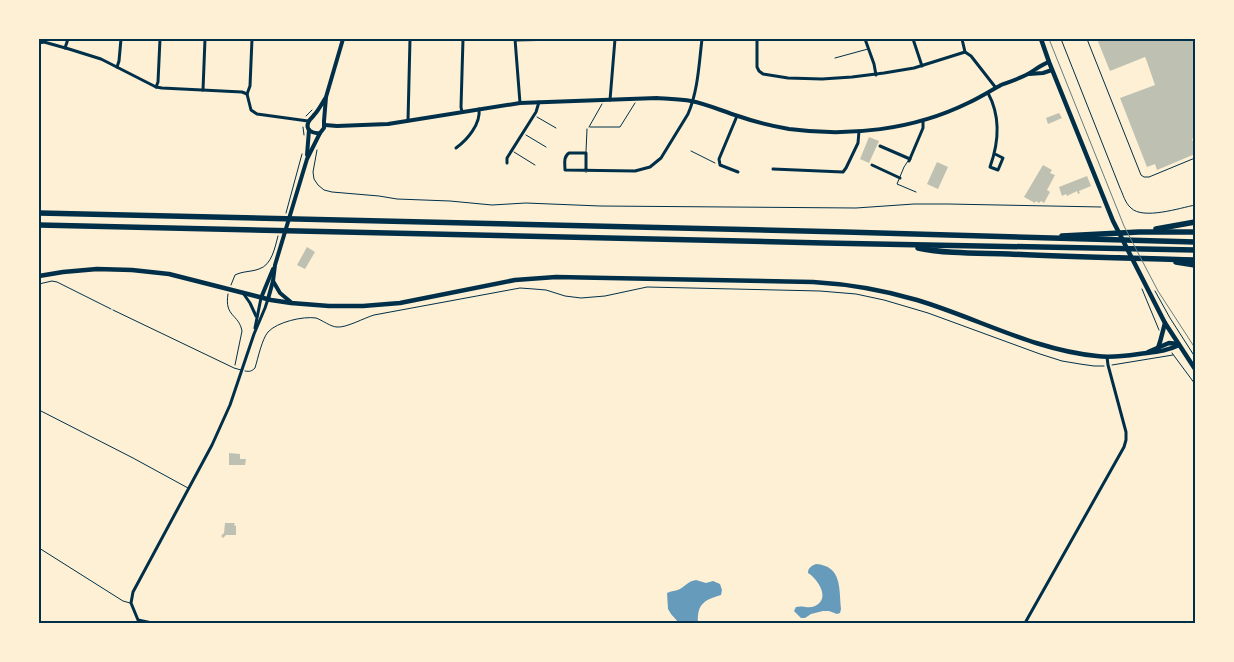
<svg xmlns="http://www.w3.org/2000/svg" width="1234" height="662" viewBox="0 0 1234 662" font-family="'Exo 2',sans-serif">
  <rect width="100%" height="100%" fill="#fdf0d5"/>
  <g fill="#669bbc">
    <path d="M 816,564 C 842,566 839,588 841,609 L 840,613 L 837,614 L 829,611 L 823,611 L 811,614 L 805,618 L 801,618 L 794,611 L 796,607 C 803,605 809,609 815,606 C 831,599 818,579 808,573 C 808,568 811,566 816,564 Z"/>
    <path d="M 696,580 L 706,583 L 713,581 L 720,584 L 722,590 L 721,595 C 703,600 697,605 698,623 L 679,623 L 671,614 L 668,609 L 667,593 C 671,591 676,591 680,589 C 688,584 687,582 696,580 Z"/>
  </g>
  <g fill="#bec0b2">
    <polygon points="1097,39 1193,39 1195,46 1195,137 1192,139 1195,147 1195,154 1157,170 1155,164 1147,167 1120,98 1155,85 1146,59 1145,57 1110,71"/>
    <polygon points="1059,113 1062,118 1048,124 1046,118"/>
    <polygon points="869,137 879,141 869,163 860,159"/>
    <polygon points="937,162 948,167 938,189 927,184"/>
    <polygon points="1043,165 1052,170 1050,173 1055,175 1047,190 1050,192 1044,203 1041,201 1039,203 1036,201 1035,203 1024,197"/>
    <polygon points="1087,176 1091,186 1079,191 1080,193 1078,194 1077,191 1067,196 1066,194 1062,196 1059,187"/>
    <polygon points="307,247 315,252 305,269 297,265"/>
    <polygon points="229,453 240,454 240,459 246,459 245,465 229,465"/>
    <polygon points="225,523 235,523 234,525 235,526 236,525 236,535 226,535 223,538 221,536 224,533"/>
  </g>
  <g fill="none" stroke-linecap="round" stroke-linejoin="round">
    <g stroke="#003049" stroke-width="1">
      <polyline points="306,116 312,110"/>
      <polyline points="537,117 556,128"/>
      <polyline points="303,127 304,135"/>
      <polyline points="589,127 602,104"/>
      <polyline points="590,127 620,127 635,103"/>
      <polyline points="526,135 546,147"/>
      <polyline points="317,150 313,172 314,179 318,185 324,190 332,192 379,196 397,199 450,201 492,205 526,203 600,206 856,208 914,204 948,204 1101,207"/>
      <polyline points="691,151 715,163"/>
      <polyline points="514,152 535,165"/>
      <polyline points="286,213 302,154"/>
      <polyline points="39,284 52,281 57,282 111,309"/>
      <path d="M 231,285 L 235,275 C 243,271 251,272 259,269 C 272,265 275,247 278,236"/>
      <polyline points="1142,289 1159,330"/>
      <polyline points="1155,291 1170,318 1195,357"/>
      <path d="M 228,294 C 224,317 239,314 242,331 L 235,365"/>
      <polyline points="1172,353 1195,384"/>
      <polyline points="1112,365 1173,355"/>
      <path d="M 245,371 C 250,372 252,371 255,368 C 258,358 262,339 268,332 C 277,322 303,316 316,318 C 322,320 331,327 337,327 C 346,328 364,318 374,315 L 520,288 L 534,289 L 546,290 L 565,296 L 581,298 L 605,296 L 647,287 L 820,291 L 856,294 L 884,300 L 928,313 L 1040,354 L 1062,361 L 1080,364 L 1094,366 L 1104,366"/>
    </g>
    <g stroke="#003049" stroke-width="1">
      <path d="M 1061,39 L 1120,188 C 1123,194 1125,203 1131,208 C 1143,220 1180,208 1195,205"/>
      <polyline points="1087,39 1141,175 1144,177 1149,177 1195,158"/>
      <polyline points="835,58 868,49"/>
      <polyline points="586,152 587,129"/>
      <polyline points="908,161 904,167 897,184 916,192"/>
      <polyline points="113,310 234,368 241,370"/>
      <polyline points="39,410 133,458 188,488"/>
      <polyline points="39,548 123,601 130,603"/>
    </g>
    <g stroke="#003049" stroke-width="3">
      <polyline points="515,39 520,103"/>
      <polyline points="757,39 757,67 759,71 763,74 788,78 822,79 852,77 884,73 914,68 965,52"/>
      <polyline points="865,39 874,64 876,75"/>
      <polyline points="913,39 922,66"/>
      <polyline points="962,39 965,52 971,56 996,88"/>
      <polyline points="515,40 559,39"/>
      <polyline points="39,43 44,42 69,49 101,59 156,87 162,88 242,92 247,94"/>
      <polyline points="65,48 68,39"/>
      <polyline points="117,67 119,61 121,39"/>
      <polyline points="156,87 158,82 160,39"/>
      <polyline points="203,90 205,39"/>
      <path d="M 988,93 C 1001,117 999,142 990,167 L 998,170 L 1003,158 L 995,154"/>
      <polyline points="247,94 251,110 257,114 308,121"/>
      <polyline points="247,94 250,86 252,39"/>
      <polyline points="610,100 615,39"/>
      <polyline points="462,112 461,107 463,39"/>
      <polyline points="737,116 719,159 720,165 738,172"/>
      <polyline points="408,121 410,39"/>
      <polyline points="880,146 910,159"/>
      <path d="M 456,148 C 467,140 481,124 479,109"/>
      <polyline points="909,161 923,128 923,120"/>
      <polyline points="507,163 507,158 536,112 539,102"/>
      <polyline points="872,165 900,178"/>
      <polyline points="773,169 843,172 846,168 858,143 859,131"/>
      <path d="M 586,171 L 586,153 L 569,153 C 563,157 565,164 565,170 L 635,171 L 650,167 L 661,158 L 688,114 C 698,91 699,64 702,39"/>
      <polyline points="243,293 250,303 256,316"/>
      <polyline points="255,328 261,298"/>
      <polyline points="152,623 138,620 131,603 133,592 212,445 230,405 254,334 265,308 268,299"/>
      <polyline points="1025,623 1124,447 1126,440 1126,432 1108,365 1107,357"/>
    </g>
    <g stroke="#003049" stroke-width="4">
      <polyline points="1029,74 1043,73 1052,70"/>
      <path d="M 326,97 C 322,103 319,110 314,115 C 313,117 310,119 309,121 C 304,130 313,134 320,133 L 324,128 L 324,121 L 326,97 L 343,39"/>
      <path d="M 325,125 L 337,126 L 388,124 L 520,103 L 657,98 C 668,99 679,99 691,101 C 707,104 722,111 738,116 C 755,122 772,126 789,129 C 849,137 913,130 968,103 C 979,98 990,91 1001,85 C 1009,82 1018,79 1026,75 C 1034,71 1040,65 1049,62"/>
      <polyline points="307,155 309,130"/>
      <polyline points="273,281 280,293 292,303"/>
      <polyline points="261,298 273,269"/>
      <polyline points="268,299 273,281 275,265 307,159 320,133"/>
    </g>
    <g stroke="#003049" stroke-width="4.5">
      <polyline points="1041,39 1049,62 1113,221 1165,323 1195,369"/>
      <path d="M 39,276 L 63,272 L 97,269 L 132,270 L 169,274 L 271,300 L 291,303 L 329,306 L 363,306 L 400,303 L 515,280 L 556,277 L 813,282 C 848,284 883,290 917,300 C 977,318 1034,350 1097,356 C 1111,358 1125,356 1139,354 C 1154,352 1165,352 1179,345"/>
      <polyline points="1158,348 1160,342 1165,323"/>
      <polyline points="1148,352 1169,343 1178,344"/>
    </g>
    <g stroke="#003049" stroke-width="5.5">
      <polyline points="39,213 845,232 1195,242"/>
      <polyline points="39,225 824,243 1195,250"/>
      <polyline points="1156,229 1195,222"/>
      <polyline points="1062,236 1139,232 1195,232"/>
      <path d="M 918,248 C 947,254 979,253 1009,254 C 1071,257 1133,258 1195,260"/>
      <polyline points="1176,262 1195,265"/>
    </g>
    <polyline stroke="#657d81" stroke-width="1" points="1049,39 1124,226 1158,291 1195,348"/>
  </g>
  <rect width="1234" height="662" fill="none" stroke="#fdf0d5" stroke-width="80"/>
  <rect x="40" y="40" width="1154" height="582" fill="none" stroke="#003049" stroke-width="2"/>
</svg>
